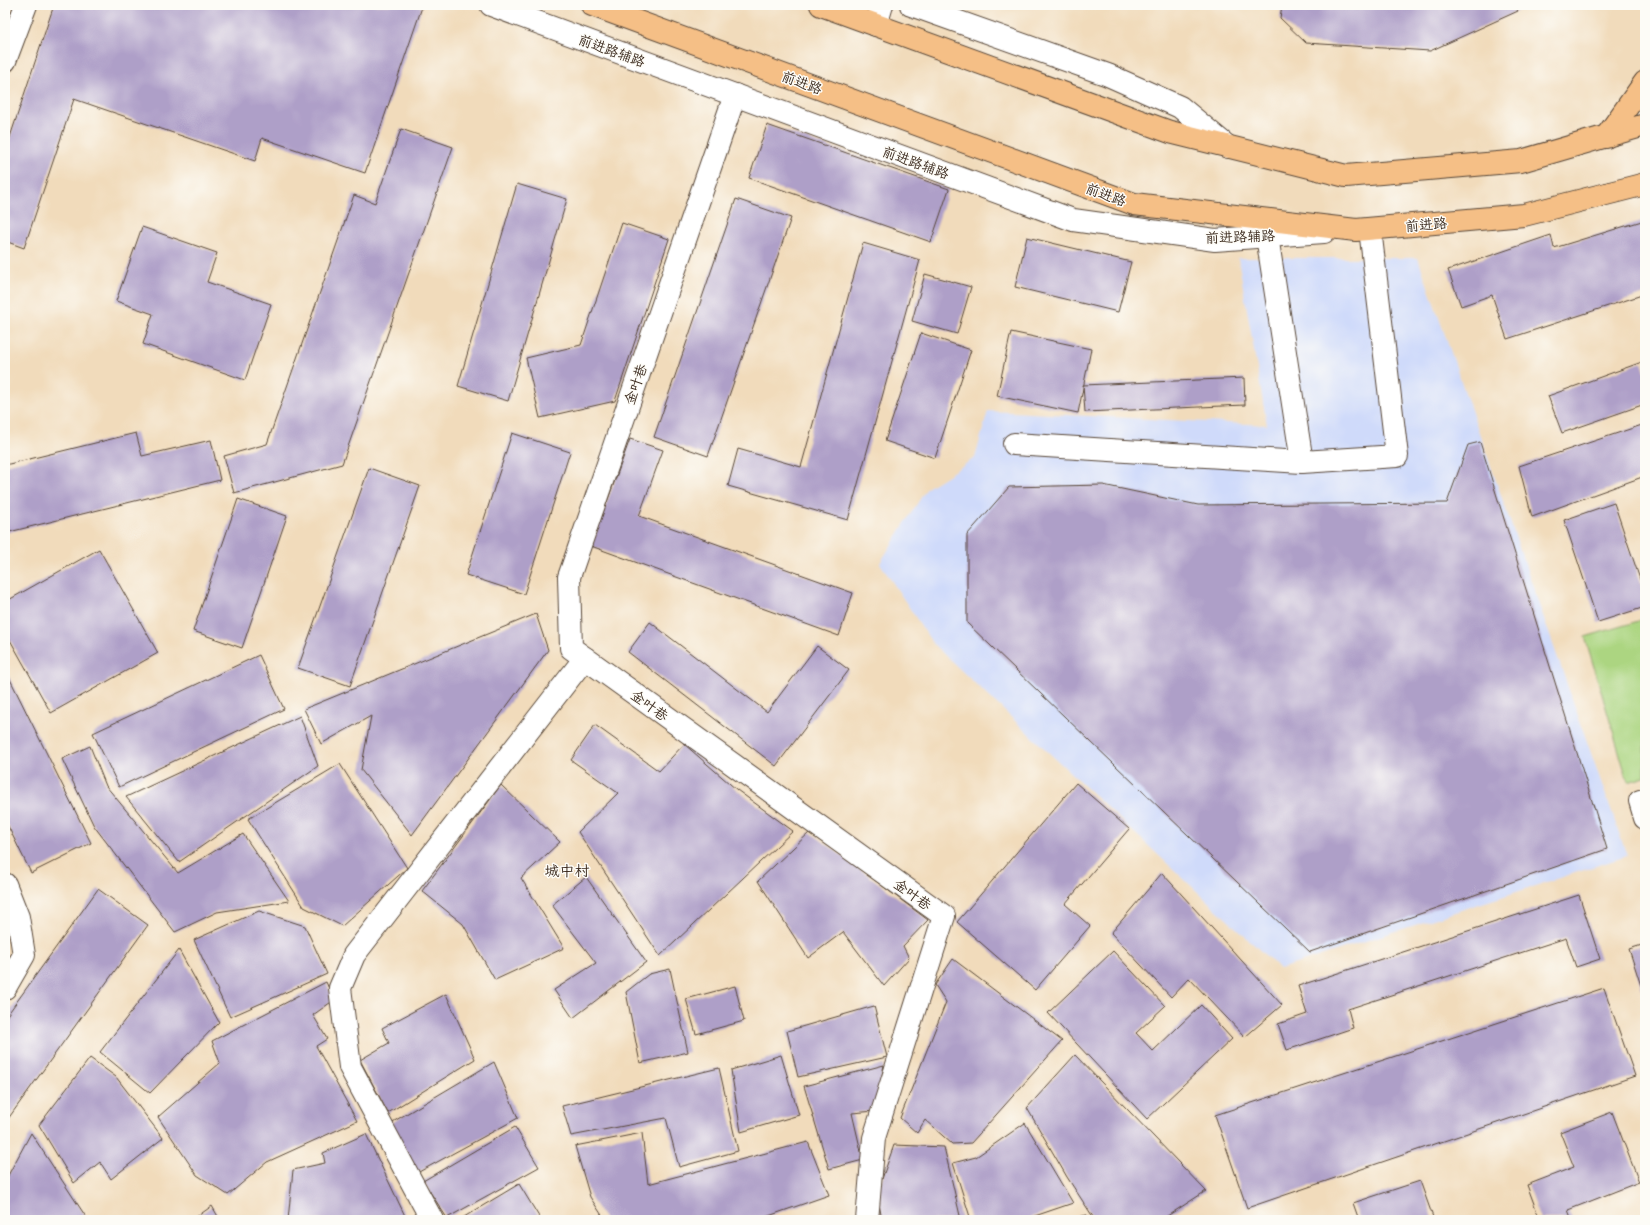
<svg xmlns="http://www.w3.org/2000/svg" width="1650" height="1225" viewBox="0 0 1650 1225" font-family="Mali,'LXGW WenKai TC',sans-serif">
  <rect width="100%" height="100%" fill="#fdfcf7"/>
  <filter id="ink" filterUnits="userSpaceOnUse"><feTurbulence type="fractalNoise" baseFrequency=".025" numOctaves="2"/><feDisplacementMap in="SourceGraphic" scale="8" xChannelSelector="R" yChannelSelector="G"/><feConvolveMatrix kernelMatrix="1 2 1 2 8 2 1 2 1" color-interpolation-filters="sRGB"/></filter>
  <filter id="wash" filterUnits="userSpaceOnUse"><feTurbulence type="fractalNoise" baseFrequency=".012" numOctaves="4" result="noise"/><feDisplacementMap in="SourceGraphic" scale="16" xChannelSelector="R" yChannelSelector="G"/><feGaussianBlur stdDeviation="0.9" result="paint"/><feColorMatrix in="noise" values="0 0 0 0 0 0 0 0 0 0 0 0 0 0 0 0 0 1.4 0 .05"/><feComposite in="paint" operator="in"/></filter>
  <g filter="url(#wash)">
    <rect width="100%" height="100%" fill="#f1dbbb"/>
    <polygon fill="#cfdafa" points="1238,258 1418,258 1627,856 1280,969 933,644 880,563 927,488 975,458 988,411 1267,425"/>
    <polygon fill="#acd581" stroke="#748050" points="1645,619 1645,777 1628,782 1585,637"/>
    <g id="blocks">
      <g fill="#ae9fc8">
        <polygon points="54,5 417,5 422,7 365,173 262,138 255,161 74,99 24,248 5,241 5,152"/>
        <polygon points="1282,5 1514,5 1518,11 1430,51 1306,43 1280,18"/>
        <polygon points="767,125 949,189 931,242 749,178"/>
        <polygon points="401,129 453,147 342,464 234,493 224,456 267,444 354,195 375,203"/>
        <polygon points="517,184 567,199 508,401 458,386"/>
        <polygon points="736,199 791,218 708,456 654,437"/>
        <polygon points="1645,220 1645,294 1507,339 1492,295 1461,306 1448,270 1551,235 1554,248"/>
        <polygon points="622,223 669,239 615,401 540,418 526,358 581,345"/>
        <polygon points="142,227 217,253 207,282 271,304 245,380 143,344 153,314 116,301"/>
        <polygon points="1027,237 1131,262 1118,312 1015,287"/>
        <polygon points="863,243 920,260 848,520 728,486 738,449 801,467"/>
        <polygon points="925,274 971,287 957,334 912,321"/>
        <polygon points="1011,332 1091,349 1078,413 997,396"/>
        <polygon points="921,333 971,350 935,458 885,441"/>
        <polygon points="1642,362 1645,372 1645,404 1562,433 1548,396"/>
        <polygon points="1244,378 1245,405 1085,412 1083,385"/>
        <polygon points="1645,424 1645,476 1532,517 1519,466"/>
        <polygon points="136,433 142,456 211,440 220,480 5,533 5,465"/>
        <polygon points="512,433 570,452 524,594 466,575"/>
        <polygon points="630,439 663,450 639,516 853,593 839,636 591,546"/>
        <polygon points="1480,442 1607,849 1310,952 967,623 967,535 1009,487 1103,485 1198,505 1447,503 1468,445"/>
        <polygon points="369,468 420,486 350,686 298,668"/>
        <polygon points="238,499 287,516 242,648 193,631"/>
        <polygon points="1614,503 1645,594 1645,607 1598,622 1564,520"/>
        <polygon points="99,549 158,653 51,713 5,631 5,602"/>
        <polygon points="536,614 548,650 412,835 361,770 371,716 321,744 304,709"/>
        <polygon points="650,622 767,712 817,646 849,670 776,766 628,652"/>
        <polygon points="259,655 284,709 119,787 93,733"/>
        <polygon points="5,669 91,843 31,873 5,820"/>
        <polygon points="300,716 318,766 179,862 126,797"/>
        <polygon points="595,725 659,771 684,744 737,790 793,831 660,956 578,832 618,793 571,760"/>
        <polygon points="90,746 106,786 178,873 243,834 289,901 217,912 175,932 94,826 62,759"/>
        <polygon points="340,764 407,868 342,926 304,907 248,819"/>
        <polygon points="1076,783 1129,829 1065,904 1090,926 1035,990 957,922"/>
        <polygon points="501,785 560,842 521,878 564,948 495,980 463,924 422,891"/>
        <polygon points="810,832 928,920 903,946 909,958 884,986 843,932 808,958 758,881"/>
        <polygon points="1162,873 1282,1005 1245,1037 1189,978 1171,997 1111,933"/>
        <polygon points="586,877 646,962 573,1018 554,990 596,963 552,905"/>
        <polygon points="98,889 148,925 5,1123 5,1018"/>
        <polygon points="1579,895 1600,959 1576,967 1566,938 1348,1009 1353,1028 1287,1050 1278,1024 1307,1014 1298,986"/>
        <polygon points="259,911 305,926 327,974 230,1017 194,940"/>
        <polygon points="1645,944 1645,998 1629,949"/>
        <polygon points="179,950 219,1022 150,1093 100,1052"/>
        <polygon points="1113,951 1165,1006 1136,1033 1153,1051 1201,1005 1232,1039 1147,1119 1048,1013"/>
        <polygon points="953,959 1062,1041 971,1143 952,1144 925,1120 917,1133 900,1118 946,1002 935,985"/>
        <polygon points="670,969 688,1052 640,1063 626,992 649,974"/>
        <polygon points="326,982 334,1000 313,1015 327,1039 316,1046 357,1121 267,1162 228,1195 197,1175 158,1117 220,1063 212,1041"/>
        <polygon points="735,986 744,1021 696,1034 686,999"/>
        <polygon points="1604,988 1635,1076 1247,1208 1215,1115"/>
        <polygon points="446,994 475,1059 388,1113 360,1060 389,1043 382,1028"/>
        <polygon points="874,1006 887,1057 798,1077 787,1031"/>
        <polygon points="781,1055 799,1115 741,1132 731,1070"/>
        <polygon points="1075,1055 1206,1191 1161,1220 1095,1220 1067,1177 1027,1108"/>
        <polygon points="90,1058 116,1077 163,1138 111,1179 100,1162 74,1183 39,1125"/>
        <polygon points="494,1062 518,1118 417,1173 391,1123"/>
        <polygon points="884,1065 875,1111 852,1113 863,1160 829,1169 804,1086"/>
        <polygon points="719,1068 738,1151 679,1167 666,1118 571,1136 562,1106"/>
        <polygon points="1612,1112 1639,1182 1568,1210 1572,1220 1540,1220 1527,1185 1574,1167 1560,1132"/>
        <polygon points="1025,1123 1073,1203 1023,1220 971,1220 953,1163 976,1157"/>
        <polygon points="515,1127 539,1167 447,1218 423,1181"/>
        <polygon points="31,1133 88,1220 5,1220 5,1181"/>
        <polygon points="642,1133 648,1184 808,1142 829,1195 757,1220 605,1220 590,1197 575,1146"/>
        <polygon points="366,1134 407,1220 288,1220 293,1170 325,1163 323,1153"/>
        <polygon points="894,1145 944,1147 961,1220 882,1220 877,1193"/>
        <polygon points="1420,1181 1434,1220 1359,1220 1353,1203"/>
        <polygon points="519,1184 541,1220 459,1220"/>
        <polygon points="212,1206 220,1220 192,1220"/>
        <polygon points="1087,1215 1088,1220 1067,1220 1067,1219"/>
      </g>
    </g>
  </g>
  <g filter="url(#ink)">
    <use href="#blocks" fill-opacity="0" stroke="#564536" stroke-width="1"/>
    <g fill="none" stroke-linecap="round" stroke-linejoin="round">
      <g stroke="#564536" stroke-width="24">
        <g id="minor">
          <polyline points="491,5 1073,220 1215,240 1324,232"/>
          <polyline points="911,5 1108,75 1180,107 1228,147"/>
          <polyline points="876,25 882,5"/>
          <polyline points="5,61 26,5"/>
          <polyline points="735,95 569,577 571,648 944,916 874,1138 867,1220"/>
          <polyline points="1267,236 1302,462 1397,456 1370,229"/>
          <polyline points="1014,444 1302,462"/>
          <polyline points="1645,800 1640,801 1645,818"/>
          <polyline points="5,884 18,917 24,955 5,988"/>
          <polyline points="432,1220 350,1067 340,988 354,955 585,658"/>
        </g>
      </g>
      <g stroke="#564536" stroke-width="24">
        <g id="major">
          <polyline points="592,5 1134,204 1356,230 1524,215 1645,184"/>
          <polyline points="821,5 1170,132 1346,176 1521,161 1645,125"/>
          <polyline points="1606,137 1645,82"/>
        </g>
      </g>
      <use href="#minor" stroke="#fff" stroke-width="22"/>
      <use href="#major" stroke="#f5bf86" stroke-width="22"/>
    </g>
  </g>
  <g text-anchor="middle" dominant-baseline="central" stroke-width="3" stroke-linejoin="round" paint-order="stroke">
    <g font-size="14" fill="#3b2a1e" stroke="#fdfcf7">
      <text transform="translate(612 50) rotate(20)">前进路辅路</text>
      <text transform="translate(802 82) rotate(20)">前进路</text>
      <text transform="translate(916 162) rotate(20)">前进路辅路</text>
      <text transform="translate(1106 194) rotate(20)">前进路</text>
      <text transform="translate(1426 224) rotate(-5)">前进路</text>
      <text transform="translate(1240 236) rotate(-2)">前进路辅路</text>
      <text transform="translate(635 384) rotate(-71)">金叶巷</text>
      <text transform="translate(650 705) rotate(36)">金叶巷</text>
      <text transform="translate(913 894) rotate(36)">金叶巷</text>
    </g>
    <g font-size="15" fill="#3b2a1e" stroke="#fdfcf7">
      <text x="567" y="870">城中村</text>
    </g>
  </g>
  <rect width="1650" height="1225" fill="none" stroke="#fdfcf7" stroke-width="20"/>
</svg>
